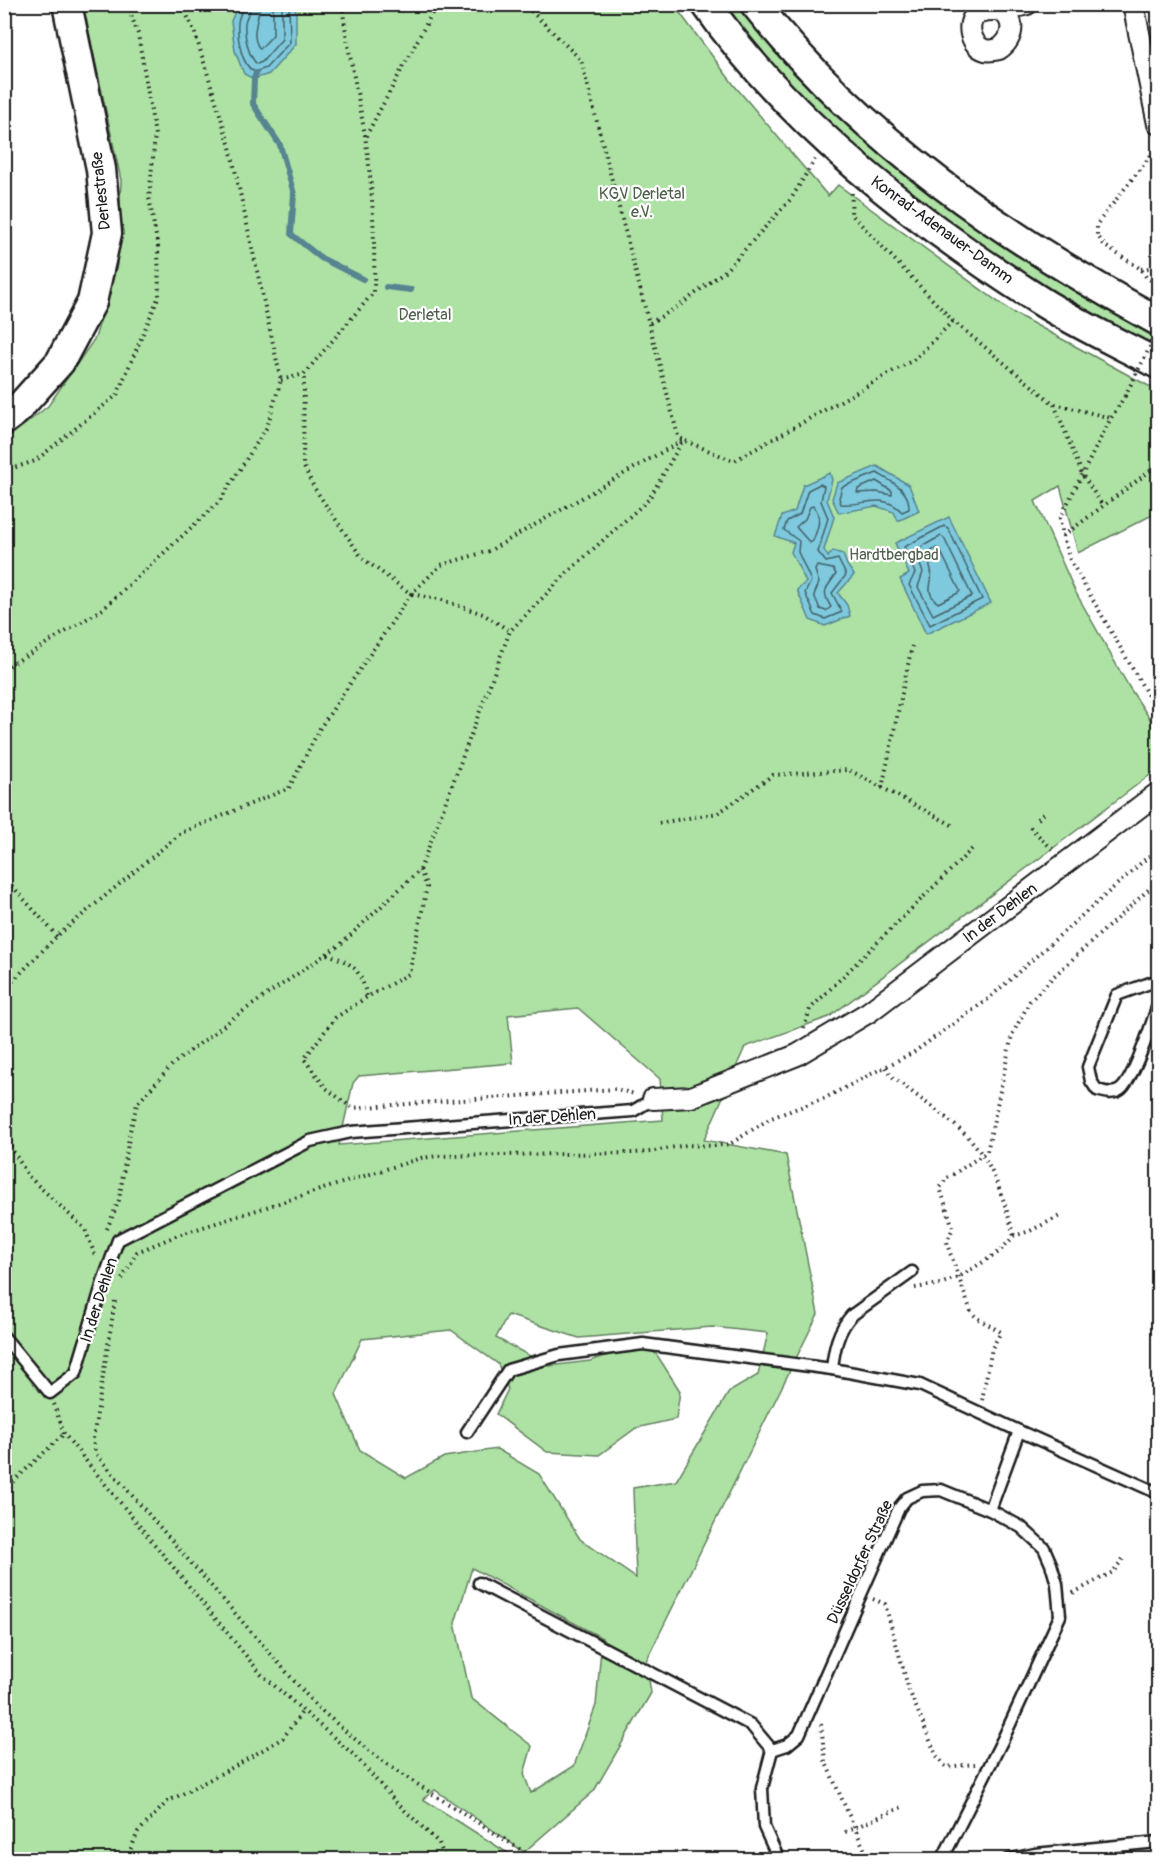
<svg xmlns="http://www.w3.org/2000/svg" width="1163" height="1864" viewBox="0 0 1163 1864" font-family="Pangolin,sans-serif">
  <rect width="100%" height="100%" fill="#fff"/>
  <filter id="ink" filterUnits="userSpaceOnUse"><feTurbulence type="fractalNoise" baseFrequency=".0167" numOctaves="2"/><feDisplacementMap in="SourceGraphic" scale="12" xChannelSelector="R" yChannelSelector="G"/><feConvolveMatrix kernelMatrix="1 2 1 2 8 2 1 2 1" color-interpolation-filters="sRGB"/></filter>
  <g filter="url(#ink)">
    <g fill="#ade2a4" stroke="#647f60" stroke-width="1.5" fill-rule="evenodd">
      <path d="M 83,5 L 674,5 L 734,85 L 828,196 L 838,185 L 1012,312 L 1158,391 L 1158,512 L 1078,553 L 1060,486 L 1035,501 L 1075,591 L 1129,687 L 1158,731 L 1158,769 L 829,1017 L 745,1047 L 704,1140 L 786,1155 L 818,1314 L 646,1661 L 651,1693 L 594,1791 L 524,1852 L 435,1790 L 423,1799 L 517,1859 L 5,1860 L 4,441 L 48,406 L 95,338 L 117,265 L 121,180 ZM 578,1008 L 660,1079 L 663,1120 L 339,1145 L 353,1083 L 359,1076 L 513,1063 L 508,1015 ZM 508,1315 L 579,1338 L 712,1327 L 768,1333 L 758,1375 L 729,1392 L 676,1481 L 633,1488 L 636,1578 L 580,1539 L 539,1474 L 497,1449 L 444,1457 L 406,1478 L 360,1450 L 336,1394 L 362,1339 L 451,1330 L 498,1364 L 508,1389 L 496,1414 L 547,1452 L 599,1455 L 636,1428 L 676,1419 L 680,1391 L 657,1355 L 643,1344 L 590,1361 L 549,1366 L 496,1338 ZM 472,1568 L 602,1638 L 596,1705 L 574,1766 L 531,1793 L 524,1774 L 532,1746 L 471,1698 L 455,1623 Z"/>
      <path d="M 720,5 L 739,5 C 853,148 998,252 1158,337 L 1158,353 L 1115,330 L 1004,264 L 924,207 L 806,104 Z"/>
    </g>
    <g fill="#7ec9dd" stroke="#578490" stroke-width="1.5">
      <polygon points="238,5 295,5 296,12 296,44 269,74 254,79 244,74 235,51 231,21"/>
      <polygon points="877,466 909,485 919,511 898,521 894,512 876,506 839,513 832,499 837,483"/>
      <polygon points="830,473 832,480 827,500 834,517 824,550 828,557 833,551 843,554 847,565 854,575 838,593 847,605 850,616 825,626 810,620 797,590 806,582 791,552 794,543 775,536 782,516 795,511 803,485"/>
      <polygon points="949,517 991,603 926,634 900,579 909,574 895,543"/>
    </g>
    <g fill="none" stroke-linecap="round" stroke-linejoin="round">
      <g stroke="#436169" stroke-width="1.5">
        <path d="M 243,4 C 243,11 238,17 238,23 C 237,37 241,66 255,72 L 266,68 L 290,42 L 289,4"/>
        <path d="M 251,4 C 251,11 246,16 245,23 C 244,35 248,56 257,64 L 262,62 L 282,39 L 282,4"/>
        <path d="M 260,4 C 259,19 249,36 260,49 L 273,35 L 273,4"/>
        <path d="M 877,473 C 892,482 910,489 909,509 L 902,512 C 882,491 863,507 841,504 L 839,498 L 842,487 Z"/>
        <polygon points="876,481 892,491 892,495 877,492 857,493 858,489"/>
        <polygon points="820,484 824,486 821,501 828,518 818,552 826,562 838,559 846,575 832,593 842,612 825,619 815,615 805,593 811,581 798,552 799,541 784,530 787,521 800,514 808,490"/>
        <path d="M 813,506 C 823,516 818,528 813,541 L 810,543 L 796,527 L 805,519 L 810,507 Z"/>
        <polygon points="944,526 948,528 982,599 930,625 909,585 915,573 904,547"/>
        <polygon points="941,536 944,538 972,596 933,615 918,587 923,572 914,551"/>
        <path d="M 937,548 L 940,550 L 960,591 L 958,593 L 938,603 C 923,590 934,585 931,570 C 930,565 928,560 926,555 L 927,553 Z"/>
        <path d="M 817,566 L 833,569 L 836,574 C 827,589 820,589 831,607 L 826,611 L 820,609 L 814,595 L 819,583 L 815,570 Z"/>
      </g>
      <g stroke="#578490" stroke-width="6">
        <polyline points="256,73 254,79 253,104 280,145 294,194 291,234 321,258 363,279"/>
        <polyline points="386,287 411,290"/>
      </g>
      <g stroke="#1c1c1c" stroke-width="15">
        <g id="lane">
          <path d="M 1158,980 L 1117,995 L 1088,1067 L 1091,1081 L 1097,1090 C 1104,1092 1113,1095 1120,1090 C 1133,1081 1152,1023 1158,1005"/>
          <polyline points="4,1337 50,1393 76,1373 104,1279 118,1240 310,1141 351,1132 633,1111 653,1099"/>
          <path d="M 832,1369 C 834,1349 838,1330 852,1315 L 912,1272"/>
          <polyline points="1019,1431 1158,1493"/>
          <polyline points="467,1432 508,1370 559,1355 643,1344 832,1369 920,1385 1019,1431 990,1510"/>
          <polyline points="479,1583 751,1725 772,1750"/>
          <polyline points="772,1750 787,1745 799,1735 899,1508 907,1498 922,1491 941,1490 990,1510 1021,1527 1044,1548 1051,1564 1057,1584 1060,1616 1004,1737 942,1860"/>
          <polyline points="772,1750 762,1788 764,1827 779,1860"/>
          <polyline points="1007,1860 1035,1854 1158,1842"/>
        </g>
      </g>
      <g stroke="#1c1c1c" stroke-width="24">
        <g id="street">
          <polyline points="1133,4 1158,124"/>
          <path d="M 999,10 C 1017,18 1014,39 999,49 C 995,50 989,51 985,50 C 971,46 965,24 976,15 C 984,9 991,10 999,10 C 1008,10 1019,6 1027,4"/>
          <polyline points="653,1099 691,1097 797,1055 869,1012 1158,793"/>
        </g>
      </g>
      <g stroke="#1c1c1c" stroke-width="33">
        <g id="secondary">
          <path d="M 706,4 C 790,125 919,224 1042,302 C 1079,325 1120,344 1158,364"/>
          <path d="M 755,4 C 863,141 1007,239 1158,321"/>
          <polyline points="4,420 16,411 60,362 92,302 107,233 101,169 67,4"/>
        </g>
      </g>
      <g stroke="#1c1c1c" stroke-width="4" stroke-dasharray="1.5 4.5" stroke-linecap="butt">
        <polyline points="366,136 437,4"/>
        <polyline points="1158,146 1097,224 1097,235 1105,246 1141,269 1146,277 1158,285"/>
        <polyline points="852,193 851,214 953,321 1054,404 1083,476 1103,506"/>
        <polyline points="1141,269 1149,268 1158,274"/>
        <polyline points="650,323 679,306 726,270 791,199 815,159"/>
        <path d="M 281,380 L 304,374 L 374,292 C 375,240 373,188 365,136 C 358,92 347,49 342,4"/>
        <polyline points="1125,396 1111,418 1060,518 1063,537 1070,560 1158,713"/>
        <polyline points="1055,404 1111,418"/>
        <polyline points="4,471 35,461 117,395 159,296 158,247 149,198 155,135 138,34 127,4"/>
        <polyline points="1063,536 1158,465"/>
        <polyline points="411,594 441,565 489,551 683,440 734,461 915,359 953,321"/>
        <polyline points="412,594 442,600 483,614 510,631"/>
        <polyline points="4,669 103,609 219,502 267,427 281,380 230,147 195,33 182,4"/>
        <polyline points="882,788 912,646"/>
        <polyline points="1038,819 1045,812"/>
        <polyline points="659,823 718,813 773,775 849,770 954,826"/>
        <polyline points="1030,827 1053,850"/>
        <polyline points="420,870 427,887 409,974 367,997 335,1018 304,1059 326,1088 352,1108 615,1089 635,1094"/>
        <polyline points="4,877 57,936"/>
        <path d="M 327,954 C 353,963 361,970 367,997"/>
        <polyline points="4,990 57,936 181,833 289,788 320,728 411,594 362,558 315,489 303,465 304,374"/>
        <polyline points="804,1028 810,1009 974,847"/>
        <path d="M 886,1067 L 893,1077 C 918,1098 947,1116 970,1139 C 994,1165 1005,1203 1014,1236"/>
        <polyline points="4,1136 29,1177 85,1229 96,1258"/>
        <polyline points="107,1229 119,1200 130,1131 137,1104 173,1064 236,1016 341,944 420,870 510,631 569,571 649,499 683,440 678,436 581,60 524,4"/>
        <polyline points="122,1279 137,1252 178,1235 421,1158 438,1156 632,1153 649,1152 686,1145 714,1146 730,1144 771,1118 825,1098 914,1052 987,1000 1158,848"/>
        <polyline points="915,1288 940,1284 959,1277 999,1252 1014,1236 1030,1231 1060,1216"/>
        <polyline points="115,1301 93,1439 95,1453 317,1707 368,1750 398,1772 537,1860"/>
        <polyline points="982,1400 992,1348 1001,1332 977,1318 971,1312 948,1247 947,1241 953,1228 940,1188 946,1179 987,1152 1012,1035 1030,1001 1053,977 1158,881"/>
        <polyline points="54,1404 64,1434 261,1674 355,1756 394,1800 439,1843 445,1860"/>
        <polyline points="4,1490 64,1434"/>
        <polyline points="1073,1593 1113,1572 1125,1556"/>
        <polyline points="873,1599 885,1604 909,1690 936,1755 946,1767 975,1764"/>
        <polyline points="821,1724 825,1761 869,1860"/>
        <polyline points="845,1832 902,1807"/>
        <polyline points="126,1860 138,1832 167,1802 237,1765 283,1738 302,1712"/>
      </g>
      <use href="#lane" stroke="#fff" stroke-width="10"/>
      <use href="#street" stroke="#fff" stroke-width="20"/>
      <use href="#secondary" stroke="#fff" stroke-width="28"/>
      <polyline stroke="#1c1c1c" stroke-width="4" stroke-dasharray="1.5 4.5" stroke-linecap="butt" points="1125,396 1158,331"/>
    </g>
  </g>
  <g text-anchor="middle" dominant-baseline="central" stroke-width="4.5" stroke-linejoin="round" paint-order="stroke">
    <g font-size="16" fill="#1c1c1c" stroke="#fff">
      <text transform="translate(101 191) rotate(-96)">Derlestraße</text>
      <text transform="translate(942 230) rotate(36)">Konrad-Adenauer-Damm</text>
      <text transform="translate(1000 913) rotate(-37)">In der Dehlen</text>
      <text transform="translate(552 1117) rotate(-4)">In der Dehlen</text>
      <text transform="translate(99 1300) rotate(-72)">In der Dehlen</text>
      <text transform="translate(860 1562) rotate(-65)">Düsseldorfer Straße</text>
    </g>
    <g font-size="16" fill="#4f614c" stroke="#fff">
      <text x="642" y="194">KGV Derletal<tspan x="642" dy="18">e.V.</tspan></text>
      <text x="425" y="315">Derletal</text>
      <text x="894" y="555">Hardtbergbad</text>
    </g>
  </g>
  <rect width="1163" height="1864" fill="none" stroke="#fff" stroke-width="24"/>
  <rect x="12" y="12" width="1139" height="1840" fill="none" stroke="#1c1c1c" stroke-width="2" filter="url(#ink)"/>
</svg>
